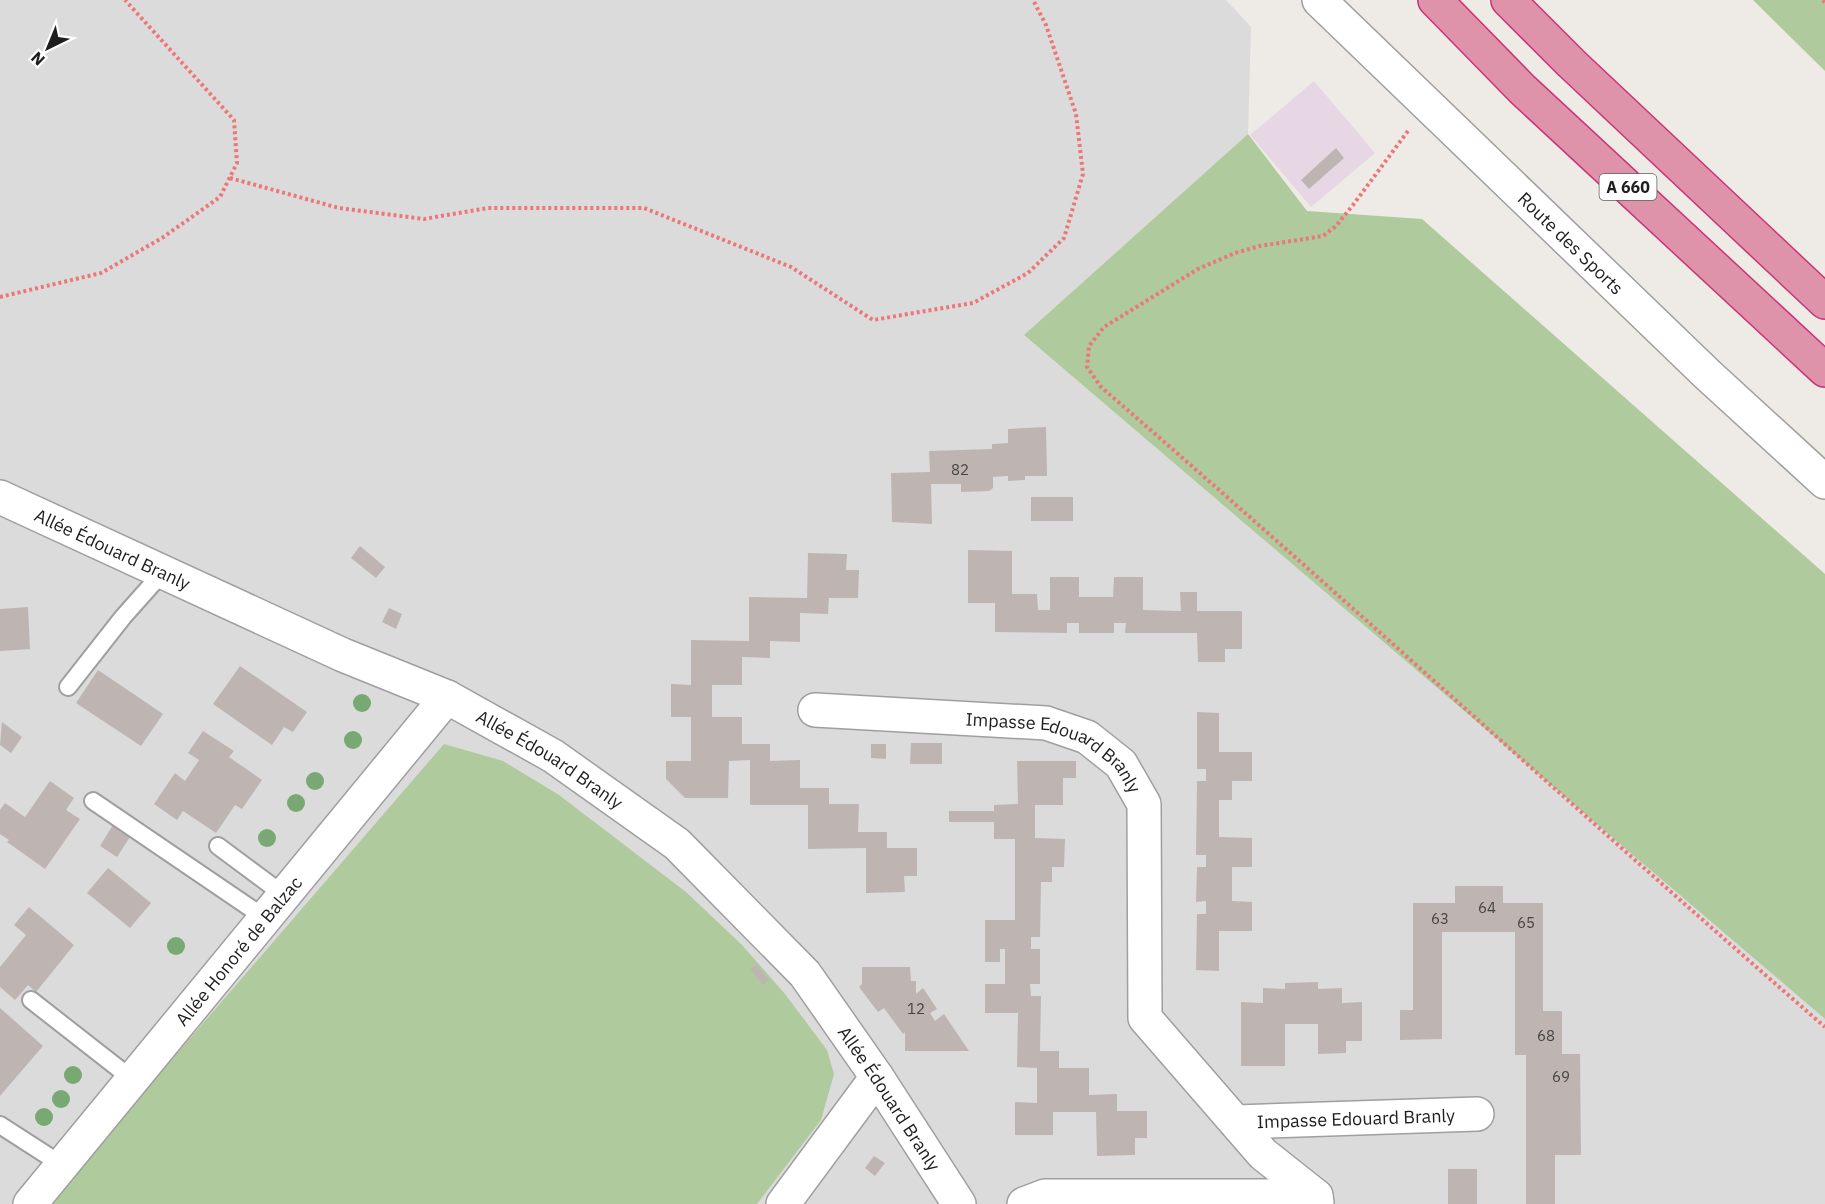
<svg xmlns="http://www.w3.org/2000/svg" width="1825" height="1204" viewBox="0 0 1825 1204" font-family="'IBM Plex Sans',sans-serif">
  <rect width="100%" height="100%" fill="#eeeae5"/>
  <polygon fill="#dcdbdb" points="0,0 1226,0 1251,27 1248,134 1024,335 1825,1019 1825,1204 0,1204"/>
  <polygon fill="#e7d7e5" points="1314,81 1375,153 1311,207 1250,135"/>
  <g fill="#afca9d">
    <polygon points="1753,0 1825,0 1825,71"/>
    <polygon points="1248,134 1307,211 1422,219 1825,574 1825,1019 1024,335"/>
    <polygon points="444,744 503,761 559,795 686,892 742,945 785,994 827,1050 834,1074 821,1120 757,1204 51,1204 129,1109"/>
  </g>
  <g fill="#beb5b2">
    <polygon points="1336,148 1344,158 1309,189 1301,180"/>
    <polygon points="1046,427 1047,476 1025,476 1025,480 1008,481 1008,476 993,477 993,488 989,491 961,492 961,484 931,484 932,524 892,522 891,473 930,472 929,451 992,449 992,444 1008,443 1008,429"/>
    <rect x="1031" y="497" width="42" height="24"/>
    <polygon points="360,546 385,567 376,578 351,558"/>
    <polygon points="968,550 1012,551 1012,594 1037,594 1038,610 1050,610 1050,577 1079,577 1079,597 1113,597 1114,577 1143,577 1143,610 1181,611 1180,592 1197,592 1197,611 1242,611 1242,649 1225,649 1225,662 1198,662 1197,633 1125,633 1126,623 1114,623 1114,633 1079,633 1079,623 1067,623 1067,633 995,632 995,603 968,603"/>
    <polygon points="808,553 847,554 846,570 859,570 858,598 829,598 828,614 800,613 800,642 770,641 770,658 742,657 742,685 712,685 712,717 742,717 742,744 770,744 770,761 800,760 800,788 829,788 829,804 859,804 858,832 887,832 887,848 917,848 917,876 904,876 905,892 866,893 866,848 808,849 808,805 750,805 750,760 729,761 728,798 685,798 666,779 666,761 691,761 691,717 671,717 671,684 691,685 691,640 749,641 749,597 807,598"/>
    <polygon points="28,607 30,649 0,651 0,609"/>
    <polygon points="389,608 402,614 396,629 382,622"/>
    <polygon points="240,666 307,712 293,732 284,727 272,745 213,704"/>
    <polygon points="98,670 163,714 141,746 76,703"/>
    <polygon points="1197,712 1219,713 1219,752 1252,752 1252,781 1232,781 1232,800 1219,800 1219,837 1252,838 1252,867 1232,867 1232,901 1252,902 1252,931 1219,931 1219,971 1196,970 1197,914 1206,914 1206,901 1196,902 1197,867 1206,867 1206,855 1196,855 1197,781 1206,781 1206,769 1197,769"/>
    <polygon points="2,722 22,737 11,753 0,745"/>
    <polygon points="203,731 234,751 229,757 262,780 242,809 235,805 216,833 183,811 177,820 154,804 175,773 185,781 199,760 188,753"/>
    <polygon points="911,743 942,743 942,764 910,764"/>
    <polygon points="871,744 886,744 886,759 871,758"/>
    <polygon points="1017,761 1076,761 1076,778 1063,778 1063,805 1035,805 1035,838 1065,839 1064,867 1052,867 1052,882 1041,882 1040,937 1031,937 1031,949 1040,949 1040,984 1030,984 1031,996 1041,996 1040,1051 1059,1051 1059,1068 1089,1068 1089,1095 1117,1094 1117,1111 1147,1111 1147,1138 1135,1138 1135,1155 1097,1156 1096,1112 1053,1112 1053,1135 1015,1135 1015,1102 1037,1103 1037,1068 1017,1067 1018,1013 985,1013 985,984 1005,984 1005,949 1000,949 1000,962 985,962 985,920 1015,920 1015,839 994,839 994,822 949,822 949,811 994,811 994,805 1018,804"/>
    <polygon points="50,781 74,798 66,810 80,819 45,869 7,842 9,840 0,834 0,810 5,803 25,817"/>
    <polygon points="113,825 130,837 117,857 100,846"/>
    <polygon points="108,868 151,903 130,928 87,893"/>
    <polygon points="1455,886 1503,886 1503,903 1543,903 1543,1011 1562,1011 1562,1054 1580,1054 1581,1155 1555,1155 1555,1204 1526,1204 1526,1055 1515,1055 1515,932 1442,932 1442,1039 1400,1040 1400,1010 1413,1010 1413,903 1455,903"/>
    <polygon points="29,907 74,945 36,992 28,985 15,1000 0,987 0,967 26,935 14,925"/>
    <polygon points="757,965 769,980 763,985 750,969"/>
    <polygon points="862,967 910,967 911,981 916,981 916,994 923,988 937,1009 930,1013 935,1021 944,1014 969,1051 905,1051 905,1032 903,1034 884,1008 878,1012 859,987 862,984"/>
    <polygon points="1318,982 1318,989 1342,988 1342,1003 1362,1002 1362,1041 1346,1041 1346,1053 1318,1054 1318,1024 1285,1024 1285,1066 1241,1066 1241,1002 1263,1003 1263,988 1285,989 1285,983"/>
    <polygon points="0,1008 43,1046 0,1096"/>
    <polygon points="874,1156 885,1163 875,1176 865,1168"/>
    <rect x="1448" y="1169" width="29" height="35"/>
  </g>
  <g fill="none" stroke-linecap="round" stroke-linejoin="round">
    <g stroke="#9f9f9f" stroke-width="20">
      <g id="lane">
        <polyline points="68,687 123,617 163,572"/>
        <polyline points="93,801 265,918"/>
        <polyline points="218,846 284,895"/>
        <polyline points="31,1000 132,1079"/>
        <polyline points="0,1125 62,1165"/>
      </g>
    </g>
    <g stroke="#9f9f9f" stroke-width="36">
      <g id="street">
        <path id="s1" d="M 1319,0 L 1707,374 L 1825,482"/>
        <path id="s2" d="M 0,497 L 343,655 L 447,697 L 553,756 L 677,844 L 805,974 L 877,1077 L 959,1204"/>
        <path id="s3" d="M 815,710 L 1046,723 L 1087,737 L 1121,764 L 1144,804 L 1145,1018 L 1263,1154 L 1316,1196"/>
        <path id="s4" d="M 1236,1122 L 1477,1114"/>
        <path id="s5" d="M 30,1204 L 447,697"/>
        <polyline points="783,1204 877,1077"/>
        <polyline points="1024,1204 1045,1196 1316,1196 1317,1203"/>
      </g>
    </g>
    <g stroke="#ca3478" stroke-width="36">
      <g id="highway">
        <polyline points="1435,0 1522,89 1825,370"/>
        <polyline points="1508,0 1571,63 1825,302"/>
      </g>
    </g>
    <g stroke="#ed7778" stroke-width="4" stroke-dasharray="3 3" stroke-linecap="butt">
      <polyline points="1823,0 1825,2"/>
      <path d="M 1408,131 L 1353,205 L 1336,226 L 1323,236 L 1260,246 L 1235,253 L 1198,269 L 1104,327 L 1089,346 L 1087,367 L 1101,387 C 1345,598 1582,816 1825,1027"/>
      <polyline points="230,178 339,208 424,219 488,208 644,208 791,267 873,320 973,303 1028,273 1064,238 1083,174 1076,114 1046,25 1033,0"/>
      <polyline points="0,297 101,273 162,238 220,197 237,163 234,120 125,0"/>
    </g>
    <use href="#lane" stroke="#fff" stroke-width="16"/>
    <use href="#street" stroke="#fff" stroke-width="33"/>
    <use href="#highway" stroke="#df93aa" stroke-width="33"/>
  </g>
  <g fill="#78a973">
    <circle cx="362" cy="703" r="9"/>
    <circle cx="353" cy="740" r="9"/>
    <circle cx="315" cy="781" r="9"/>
    <circle cx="296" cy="803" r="9"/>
    <circle cx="267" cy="838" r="9"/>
    <circle cx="176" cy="946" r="9"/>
    <circle cx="73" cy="1075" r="9"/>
    <circle cx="61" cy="1099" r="9"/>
    <circle cx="44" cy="1117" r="9"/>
  </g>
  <g text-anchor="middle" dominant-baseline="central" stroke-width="5" stroke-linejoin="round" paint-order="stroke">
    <g font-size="15" fill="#464443">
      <text x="960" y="469">82</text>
      <text x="1487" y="907">64</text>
      <text x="1440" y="918">63</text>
      <text x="1526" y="922">65</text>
      <text x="916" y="1008">12</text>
      <text x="1546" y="1035">68</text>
      <text x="1561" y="1076">69</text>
    </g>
    <rect fill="#fff" stroke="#626262" stroke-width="1.5" x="1599.5" y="174" width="57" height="26" rx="4.5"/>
    <g font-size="16" font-weight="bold" fill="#1e1e1e">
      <text x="1628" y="187">A 660</text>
    </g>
    <g font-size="18" fill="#1e1e1e" stroke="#fff">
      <text stroke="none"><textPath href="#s1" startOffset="350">Route des Sports</textPath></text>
      <text stroke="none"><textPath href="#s2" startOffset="124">Allée Édouard Branly</textPath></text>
      <text stroke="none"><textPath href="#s3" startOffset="250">Impasse Edouard Branly</textPath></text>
      <text stroke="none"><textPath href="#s2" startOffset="610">Allée Édouard Branly</textPath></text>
      <text stroke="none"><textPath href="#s5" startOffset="328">Allée Honoré de Balzac</textPath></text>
      <text stroke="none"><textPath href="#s2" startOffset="1096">Allée Édouard Branly</textPath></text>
      <text stroke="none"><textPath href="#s4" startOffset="120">Impasse Edouard Branly</textPath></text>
    </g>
  </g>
  <g transform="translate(48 48) rotate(223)" stroke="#ffffff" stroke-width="4.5" paint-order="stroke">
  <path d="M0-4.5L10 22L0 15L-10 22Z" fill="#1e1e1e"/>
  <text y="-9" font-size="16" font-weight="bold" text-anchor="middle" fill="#1e1e1e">N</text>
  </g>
</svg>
